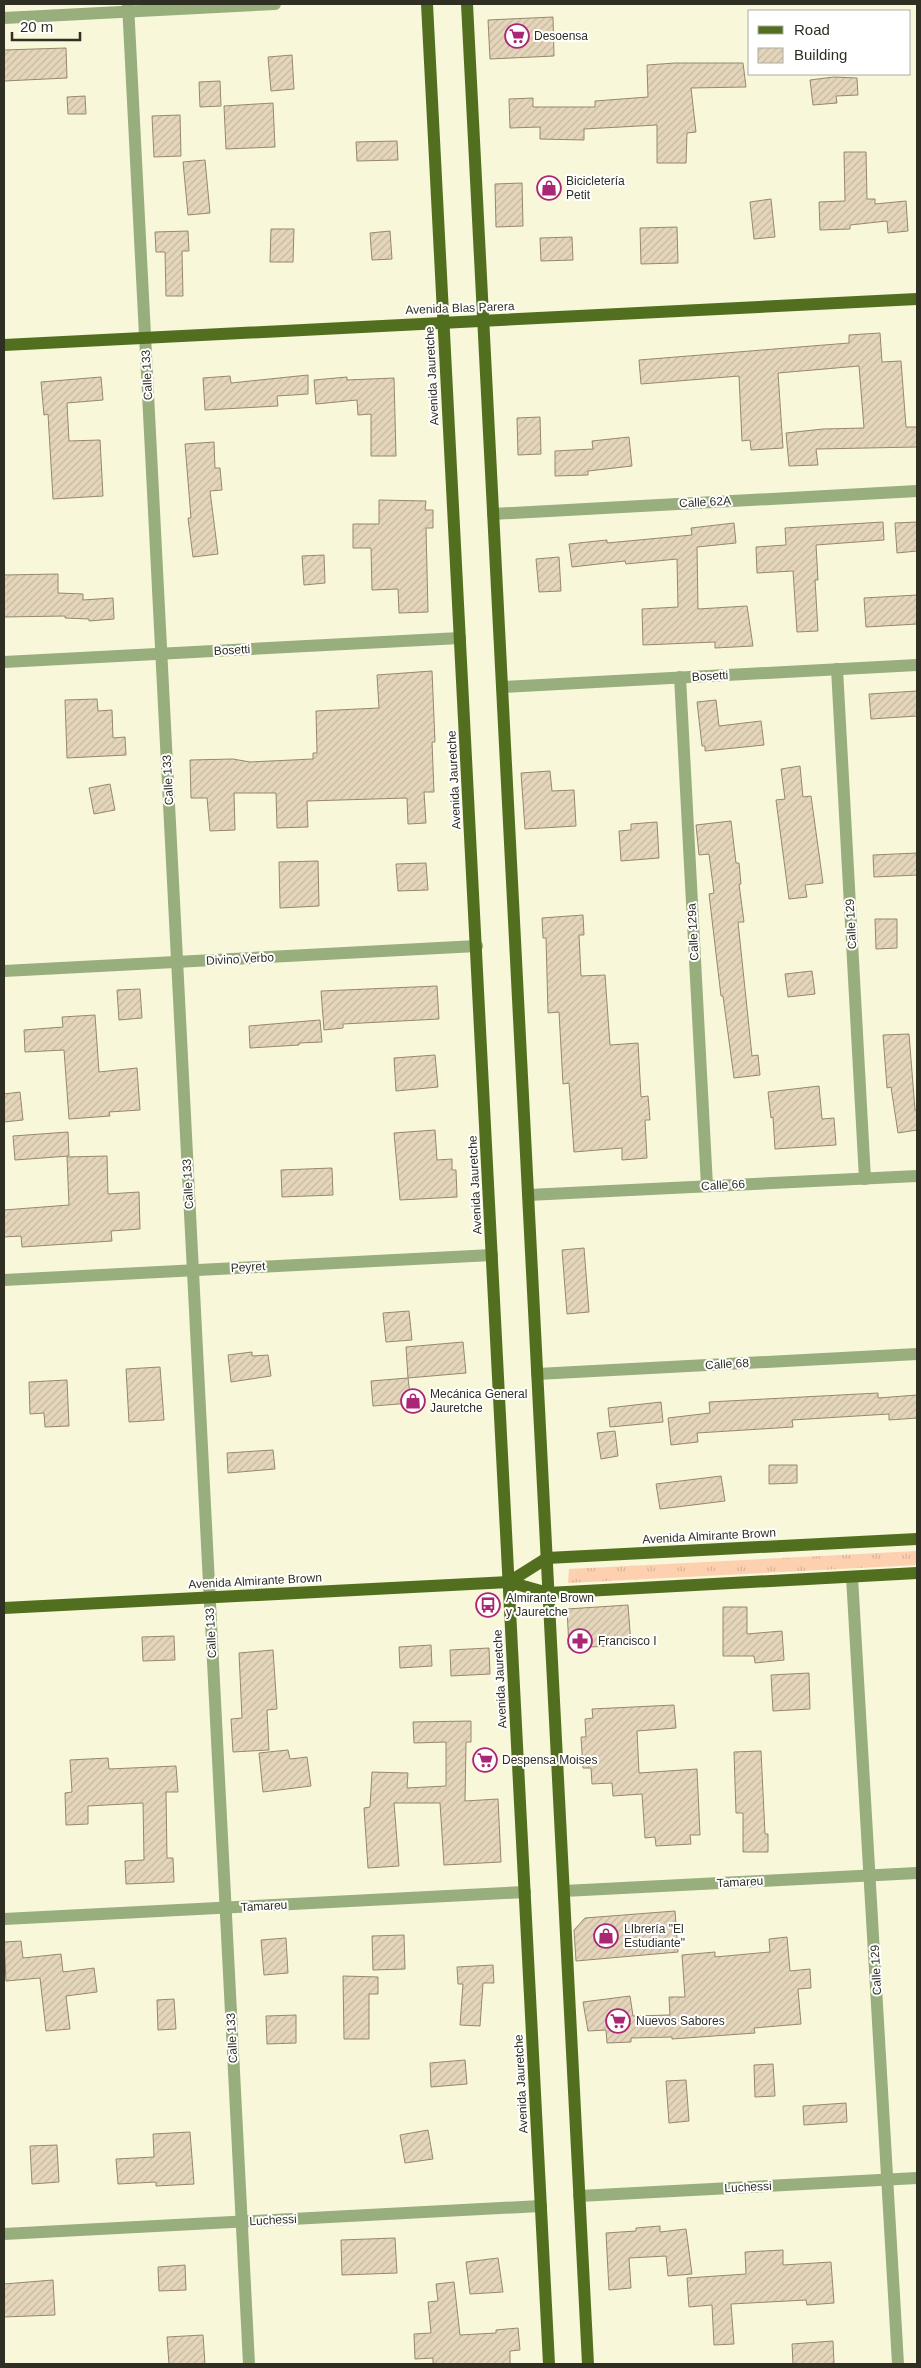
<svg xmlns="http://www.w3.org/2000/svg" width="921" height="2368" viewBox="0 0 921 2368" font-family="Helvetica,sans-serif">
  <defs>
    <pattern id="grass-tufts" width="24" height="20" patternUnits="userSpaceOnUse" patternTransform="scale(1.25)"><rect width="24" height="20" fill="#fdd1b0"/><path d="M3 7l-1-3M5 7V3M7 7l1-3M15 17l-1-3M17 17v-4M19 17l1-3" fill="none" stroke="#d9b497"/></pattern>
    <pattern id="building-hatch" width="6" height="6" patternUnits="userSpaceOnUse" patternTransform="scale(1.25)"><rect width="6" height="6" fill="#e5d6bb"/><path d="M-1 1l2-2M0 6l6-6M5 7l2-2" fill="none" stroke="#c5b8a1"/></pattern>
  </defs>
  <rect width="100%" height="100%" fill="#f9f7d9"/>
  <polygon fill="url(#grass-tufts)" points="917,1551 917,1565 568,1583 569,1569"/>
  <g fill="url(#building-hatch)" stroke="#96886e">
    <polygon points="553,17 554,56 490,59 488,20"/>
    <polygon points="66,48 67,78 4,81 4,50"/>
    <polygon points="292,55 294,89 271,91 268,57"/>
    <polygon points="675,63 743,63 746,87 691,88 696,132 687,133 686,163 657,163 657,125 584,129 584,140 540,139 540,127 510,128 509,99 533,98 533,107 595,107 595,101 648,97 647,65"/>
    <polygon points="834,77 857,78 858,95 836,96 837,103 813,105 810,80"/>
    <polygon points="220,81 221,106 200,107 199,82"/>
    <polygon points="85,96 86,114 68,114 67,97"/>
    <polygon points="273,103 275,147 226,149 224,106"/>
    <polygon points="180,115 181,156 154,157 152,116"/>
    <polygon points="397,141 398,160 357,161 356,142"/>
    <polygon points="844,152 866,152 867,199 875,199 875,204 906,201 908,231 888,233 887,221 850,225 850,229 820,230 819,202 845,201"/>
    <polygon points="205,160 210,213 188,215 183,162"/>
    <polygon points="522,183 523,226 496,227 495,184"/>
    <polygon points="771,199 775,237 754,239 750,202"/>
    <polygon points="677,227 678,263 641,264 640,228"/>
    <polygon points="271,229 294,229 293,262 270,262"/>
    <polygon points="188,231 189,251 182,251 183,296 166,296 165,252 156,252 155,232"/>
    <polygon points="390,231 392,259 372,260 370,233"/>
    <polygon points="572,237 573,260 541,261 540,238"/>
    <polygon points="880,333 882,362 901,361 906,427 917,427 917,447 816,449 818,465 789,466 786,433 823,429 864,428 859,366 778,373 783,448 751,450 750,440 742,441 739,376 641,384 639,360 849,343 849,335"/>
    <polygon points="308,375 308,394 277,396 278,406 205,410 203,378 230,376 231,383"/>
    <polygon points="101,377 103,400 67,403 69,441 100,440 103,496 53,499 48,414 44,415 41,382"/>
    <polygon points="347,377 347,380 394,378 396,456 371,456 371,414 358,415 357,400 316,404 314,380"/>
    <polygon points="540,417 541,454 518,455 517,418"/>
    <polygon points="629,437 632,466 588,471 588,475 555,476 555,451 593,449 592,441"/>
    <polygon points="214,442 215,468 220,468 222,490 210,491 218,554 193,557 188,518 191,518 185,444"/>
    <polygon points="379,500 426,501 425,510 433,510 433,528 426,528 428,612 399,613 398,589 372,590 371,548 353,548 353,524 379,524"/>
    <polygon points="883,522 884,540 816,545 818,580 815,580 818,631 797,632 793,571 757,573 756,547 786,545 785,528"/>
    <polygon points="917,522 917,551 897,553 895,523"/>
    <polygon points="734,523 736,543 697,547 698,609 747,606 753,646 715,648 715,642 643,645 642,609 678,607 677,559 626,564 625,561 572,567 569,544 607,540 607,543 692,535 691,528"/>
    <polygon points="324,555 325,583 304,585 302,556"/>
    <polygon points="559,557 561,591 539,592 536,559"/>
    <polygon points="58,574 58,593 83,594 83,600 113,598 114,619 89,621 89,619 65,618 65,616 4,617 4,575"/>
    <polygon points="917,595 917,624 866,627 864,598"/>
    <polygon points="432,671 435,742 432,742 434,792 424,792 426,823 408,824 407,798 307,801 308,827 277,828 276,793 234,793 235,830 210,831 207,798 191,798 190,760 233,759 250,762 313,759 313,753 317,753 316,711 379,708 377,675"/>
    <polygon points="917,691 917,716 871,719 869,694"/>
    <polygon points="97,699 98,711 112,710 113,738 125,737 126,755 67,758 65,700"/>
    <polygon points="716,700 719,726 761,721 764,745 705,751 705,746 702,746 697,702"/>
    <polygon points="800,766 803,797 811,796 823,883 805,885 807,897 789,899 776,800 785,799 781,769"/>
    <polygon points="550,771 552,791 574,790 576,826 525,829 521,773"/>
    <polygon points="110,784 115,810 94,814 89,788"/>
    <polygon points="731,821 736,863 739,863 741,884 739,884 744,922 738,922 752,1056 758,1055 760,1075 734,1078 723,996 721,996 709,894 714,893 709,854 699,855 696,825"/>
    <polygon points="657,822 659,858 621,861 619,831 631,830 631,824"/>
    <polygon points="917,853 917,875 874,877 873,855"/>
    <polygon points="318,861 319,906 280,908 279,862"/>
    <polygon points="426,863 428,890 398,891 396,864"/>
    <polygon points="583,915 584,935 579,935 581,976 605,975 610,1045 638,1043 641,1097 648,1096 650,1120 645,1120 647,1158 622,1160 622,1148 574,1152 569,1083 563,1084 559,1012 548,1013 546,938 543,938 542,918"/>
    <polygon points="875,919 897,919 897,948 876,949"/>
    <polygon points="812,971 815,994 788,997 785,974"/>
    <polygon points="437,986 439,1019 343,1024 343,1028 324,1030 321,991"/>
    <polygon points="140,989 142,1018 119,1020 117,990"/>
    <polygon points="95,1015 99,1072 137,1068 140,1110 109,1112 110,1116 69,1119 64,1050 25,1052 24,1030 63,1027 62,1017"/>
    <polygon points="320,1020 322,1042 299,1043 299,1045 250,1048 249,1026"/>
    <polygon points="909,1034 915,1110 917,1110 917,1130 898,1133 891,1087 887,1088 883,1035"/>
    <polygon points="435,1055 438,1087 396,1091 394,1058"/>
    <polygon points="819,1086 822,1119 834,1118 836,1145 775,1149 773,1117 771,1118 768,1092"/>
    <polygon points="20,1092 23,1120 4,1122 4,1094"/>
    <polygon points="435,1130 437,1160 452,1159 452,1170 456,1170 457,1197 400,1200 394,1133"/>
    <polygon points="68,1132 69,1156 15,1160 13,1136"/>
    <polygon points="107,1156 108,1194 139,1192 140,1229 111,1231 112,1241 22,1247 21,1236 4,1237 4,1210 69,1205 67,1157"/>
    <polygon points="332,1168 333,1195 282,1197 281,1170"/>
    <polygon points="584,1248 589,1312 567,1314 562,1250"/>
    <polygon points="409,1311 412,1340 386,1342 383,1313"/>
    <polygon points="463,1342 466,1373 408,1378 406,1347"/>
    <polygon points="252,1352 252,1356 268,1355 271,1376 231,1382 228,1355"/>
    <polygon points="160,1367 164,1420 129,1422 126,1369"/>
    <polygon points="408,1378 411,1403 373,1406 371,1381"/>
    <polygon points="67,1380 69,1426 45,1427 44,1413 30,1414 29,1382"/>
    <polygon points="878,1393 878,1398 917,1395 917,1418 889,1420 889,1414 792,1420 793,1427 697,1433 698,1442 671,1445 668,1418 710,1413 709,1402"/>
    <polygon points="661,1402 663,1422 610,1427 608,1408"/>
    <polygon points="615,1431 618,1456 601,1459 597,1433"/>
    <polygon points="273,1450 275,1469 228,1473 227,1453"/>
    <polygon points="769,1465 797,1465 797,1483 769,1484"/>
    <polygon points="721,1476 725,1501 660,1509 656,1484"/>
    <polygon points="628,1605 631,1645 569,1648 567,1609"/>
    <polygon points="723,1607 747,1607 747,1634 782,1631 784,1660 755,1663 754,1656 723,1656"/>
    <polygon points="174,1636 175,1660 143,1661 142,1637"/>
    <polygon points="431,1645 432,1666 400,1668 399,1647"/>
    <polygon points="489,1648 490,1674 451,1676 450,1650"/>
    <polygon points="273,1650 277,1709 267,1710 269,1750 233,1752 231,1719 242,1718 239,1653"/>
    <polygon points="809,1673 810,1709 773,1711 771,1675"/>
    <polygon points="674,1705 676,1728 637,1731 639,1773 697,1769 700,1835 690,1835 691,1844 656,1846 655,1837 645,1838 642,1794 613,1796 612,1783 592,1784 591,1768 583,1768 581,1737 586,1737 585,1719 593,1718 592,1709"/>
    <polygon points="471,1721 471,1742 466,1742 465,1801 498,1799 501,1862 444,1865 440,1803 394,1803 399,1866 368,1868 364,1808 370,1807 372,1772 408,1773 407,1788 446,1786 446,1742 414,1743 413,1722"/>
    <polygon points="288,1750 290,1759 307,1757 311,1786 263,1792 259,1753"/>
    <polygon points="761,1751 765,1834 768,1834 768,1852 743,1852 743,1813 736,1813 734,1752"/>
    <polygon points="108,1758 109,1769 176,1766 178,1792 166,1792 167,1858 173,1858 174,1882 126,1884 125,1861 144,1860 143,1803 88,1806 88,1824 66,1825 65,1793 72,1792 70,1760"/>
    <polygon points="675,1911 678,1952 576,1961 574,1930 585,1918"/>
    <polygon points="404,1935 405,1969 373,1970 372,1936"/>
    <polygon points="787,1937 790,1971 810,1969 811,1988 798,1989 801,2024 754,2028 755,2033 672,2039 672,2037 631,2038 631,2042 607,2043 606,2030 588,2031 583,2002 630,1996 633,2016 670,2015 669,1997 685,1997 682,1955 715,1952 715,1957 770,1952 769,1939"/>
    <polygon points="286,1938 288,1973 264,1975 261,1940"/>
    <polygon points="21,1941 23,1958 61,1954 63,1972 94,1968 97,1992 66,1996 70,2029 46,2031 40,1978 6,1981 4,1942"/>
    <polygon points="493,1965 494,1983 483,1983 480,2026 460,2025 463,1984 458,1984 457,1967"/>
    <polygon points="343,1976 378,1977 378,1994 369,1994 369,2039 344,2039"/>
    <polygon points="174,1999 176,2029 158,2030 157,2000"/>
    <polygon points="296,2015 296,2043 267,2044 266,2016"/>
    <polygon points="465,2060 467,2084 431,2087 430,2063"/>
    <polygon points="773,2064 775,2096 755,2097 754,2065"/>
    <polygon points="686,2080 689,2121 669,2123 666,2081"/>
    <polygon points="846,2103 847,2122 804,2125 803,2106"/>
    <polygon points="428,2130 433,2159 405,2163 400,2135"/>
    <polygon points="190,2132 194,2184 156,2186 156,2182 118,2184 116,2159 154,2157 153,2134"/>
    <polygon points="57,2145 59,2182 32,2184 30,2146"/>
    <polygon points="660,2226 660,2232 686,2229 692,2274 668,2276 666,2256 629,2258 631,2288 609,2290 606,2233 636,2231 636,2228"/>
    <polygon points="395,2238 397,2273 342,2275 341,2240"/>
    <polygon points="783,2250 783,2265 831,2262 834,2303 807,2305 806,2300 731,2304 734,2344 714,2345 712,2305 689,2307 687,2278 746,2274 745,2252"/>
    <polygon points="498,2258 503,2292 470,2294 466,2262"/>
    <polygon points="185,2265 186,2290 159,2291 158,2267"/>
    <polygon points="53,2280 55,2315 4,2317 4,2284"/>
    <polygon points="454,2282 460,2335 496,2333 496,2330 518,2328 520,2350 510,2351 510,2364 433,2364 433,2358 415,2359 414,2334 431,2333 428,2302 438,2301 436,2284"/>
    <polygon points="203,2335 205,2364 169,2364 167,2337"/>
    <polygon points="833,2341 834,2364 793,2364 792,2344"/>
  </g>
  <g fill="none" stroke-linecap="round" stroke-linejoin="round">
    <g stroke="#98ae7c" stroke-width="12">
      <polyline points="128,4 249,2364"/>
      <polyline points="4,18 275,4"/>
      <polyline points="493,514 917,491"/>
      <polyline points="4,662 460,638"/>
      <polyline points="837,669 865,1179"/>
      <polyline points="680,677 707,1186"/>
      <polyline points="502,687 917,665"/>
      <polyline points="4,971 477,946"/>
      <polyline points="528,1195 917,1176"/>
      <polyline points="4,1280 492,1255"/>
      <polyline points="537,1374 917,1354"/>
      <polyline points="852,1577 898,2364"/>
      <polyline points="564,1891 917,1873"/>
      <polyline points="4,1919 525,1892"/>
      <polyline points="579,2196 917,2178"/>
      <polyline points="4,2234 541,2206"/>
    </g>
    <g stroke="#516f1f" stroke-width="12">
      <polyline points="427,4 549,2364"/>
      <polyline points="467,4 588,2364"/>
      <polyline points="4,345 917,299"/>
      <polyline points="509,1582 547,1558 917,1539"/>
      <polyline points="4,1608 509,1582 548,1593 917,1573"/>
    </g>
  </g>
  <defs>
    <g id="supermarket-ring" transform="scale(1.25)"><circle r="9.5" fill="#fff" stroke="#a92774" stroke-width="1.5"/><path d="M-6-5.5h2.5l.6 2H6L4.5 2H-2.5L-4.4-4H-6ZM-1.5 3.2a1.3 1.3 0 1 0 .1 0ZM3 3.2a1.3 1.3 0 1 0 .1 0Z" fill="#a92774"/></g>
    <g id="shop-ring" transform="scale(1.25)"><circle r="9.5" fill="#fff" stroke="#a92774" stroke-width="1.5"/><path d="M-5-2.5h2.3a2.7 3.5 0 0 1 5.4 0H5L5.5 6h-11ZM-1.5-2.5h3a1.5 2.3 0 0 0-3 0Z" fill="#a92774"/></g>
    <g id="bus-ring" transform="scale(1.25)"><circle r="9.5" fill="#fff" stroke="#a92774" stroke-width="1.5"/><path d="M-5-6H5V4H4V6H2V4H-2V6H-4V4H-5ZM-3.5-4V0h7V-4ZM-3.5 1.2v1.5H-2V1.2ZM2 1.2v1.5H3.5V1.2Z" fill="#a92774"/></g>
    <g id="pharmacy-ring" transform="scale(1.25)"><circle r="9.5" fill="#fff" stroke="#a92774" stroke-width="1.5"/><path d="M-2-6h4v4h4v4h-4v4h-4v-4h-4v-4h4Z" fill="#a92774"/></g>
  </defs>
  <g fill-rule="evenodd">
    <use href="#supermarket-ring" x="517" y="36"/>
    <use href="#shop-ring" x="549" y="188"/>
    <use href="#shop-ring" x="413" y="1401"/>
    <use href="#bus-ring" x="488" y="1605"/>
    <use href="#pharmacy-ring" x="580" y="1641"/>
    <use href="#supermarket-ring" x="485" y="1760"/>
    <use href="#shop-ring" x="606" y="1936"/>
    <use href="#supermarket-ring" x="618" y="2021"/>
  </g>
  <g text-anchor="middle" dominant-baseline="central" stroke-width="4" stroke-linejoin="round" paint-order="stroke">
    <g font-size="12" fill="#302f24" stroke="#fff" text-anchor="start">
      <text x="534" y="36">Desoensa</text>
      <text x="566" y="181">Bicicletería<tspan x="566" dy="14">Petit</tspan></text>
      <text x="430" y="1394">Mecánica General<tspan x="430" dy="14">Jauretche</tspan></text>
      <text x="506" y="1598">Almirante Brown<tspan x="506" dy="14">y Jauretche</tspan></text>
      <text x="598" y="1641">Francisco I</text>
      <text x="502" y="1760">Despensa Moises</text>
      <text x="624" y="1929">LIbrería "El<tspan x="624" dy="14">Estudiante"</tspan></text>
      <text x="636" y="2021">Nuevos Sabores</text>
    </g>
    <g font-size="12" fill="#302f24" stroke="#fff">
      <text transform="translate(460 308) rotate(-2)">Avenida Blas Parera</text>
      <text transform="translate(147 375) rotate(-93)">Calle 133</text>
      <text transform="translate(432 376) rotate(-93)">Avenida Jauretche</text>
      <text transform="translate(705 502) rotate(-3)">Calle 62A</text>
      <text transform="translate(232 650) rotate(-3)">Bosetti</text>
      <text transform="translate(710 676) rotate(-3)">Bosetti</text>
      <text transform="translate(168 780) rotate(-93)">Calle 133</text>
      <text transform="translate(454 780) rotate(-93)">Avenida Jauretche</text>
      <text transform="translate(851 924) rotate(-93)">Calle 129</text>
      <text transform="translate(693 932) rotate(-93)">Calle 129a</text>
      <text transform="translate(240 959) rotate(-3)">Divino Verbo</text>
      <text transform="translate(188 1184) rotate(-93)">Calle 133</text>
      <text transform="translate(475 1185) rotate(-93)">Avenida Jauretche</text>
      <text transform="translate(723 1185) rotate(-3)">Calle 66</text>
      <text transform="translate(248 1267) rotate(-3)">Peyret</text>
      <text transform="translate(727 1364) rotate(-3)">Calle 68</text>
      <text transform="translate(709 1536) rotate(-3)">Avenida Almirante Brown</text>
      <text transform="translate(255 1581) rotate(-3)">Avenida Almirante Brown</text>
      <text transform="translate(211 1633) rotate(-93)">Calle 133</text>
      <text transform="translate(500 1679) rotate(-93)">Avenida Jauretche</text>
      <text transform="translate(740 1882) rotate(-3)">Tamareu</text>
      <text transform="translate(264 1906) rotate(-3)">Tamareu</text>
      <text transform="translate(876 1970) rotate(-93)">Calle 129</text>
      <text transform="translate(232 2038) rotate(-93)">Calle 133</text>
      <text transform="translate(521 2084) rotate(-93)">Avenida Jauretche</text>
      <text transform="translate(748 2187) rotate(-3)">Luchessi</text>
      <text transform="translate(273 2220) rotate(-3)">Luchessi</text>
    </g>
  </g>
  <rect width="921" height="2368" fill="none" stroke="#302f24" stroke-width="10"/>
  <rect x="748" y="10" width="162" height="65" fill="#ffffff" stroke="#acaca7"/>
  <rect x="758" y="26" width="25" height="8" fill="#516f1f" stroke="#acaca7"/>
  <text x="794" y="35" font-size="15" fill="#302f24">Road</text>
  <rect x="758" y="48" width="25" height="15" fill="url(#building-hatch)" stroke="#acaca7"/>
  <text x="794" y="60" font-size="15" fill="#302f24">Building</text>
  <path d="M12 32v8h68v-8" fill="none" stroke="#302f24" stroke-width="2.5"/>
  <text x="20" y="32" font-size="15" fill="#302f24" stroke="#ffffff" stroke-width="4" paint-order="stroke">20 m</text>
</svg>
